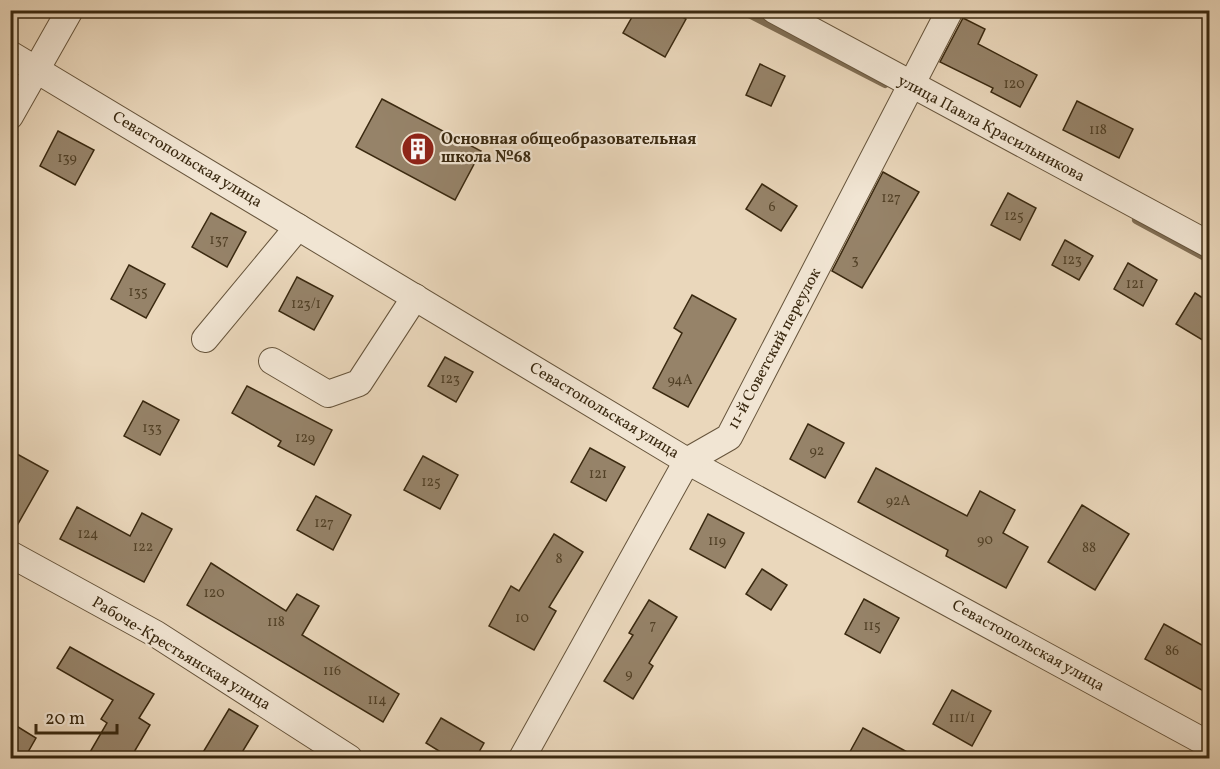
<svg xmlns="http://www.w3.org/2000/svg" width="1220" height="769" viewBox="0 0 1220 769" font-family="Vollkorn,serif">
  <rect width="100%" height="100%" fill="#ead7bb"/>
  <filter id="stains"><feTurbulence type="fractalNoise" baseFrequency=".00333" numOctaves="4"/><feColorMatrix values="0 0 0 0 .2 0 0 0 0 .09 0 0 0 0 .02 0 0 0 .5 -.17"/></filter>
  <radialGradient id="worn" r=".72"><stop offset=".6" stop-color="#630" stop-opacity="0"/><stop offset="1" stop-color="#630" stop-opacity=".3"/></radialGradient>
  <g fill="none" stroke-linecap="round" stroke-linejoin="round">
    <g stroke="#806e54" stroke-width="8">
      <polyline points="741,10 885,84"/>
      <polyline points="1136,220 1210,260"/>
    </g>
  </g>
  <g fill="#968369" stroke="#3a2910" stroke-width="1.5">
    <polygon points="636,10 670,10 686,19 665,57 623,33"/>
    <polygon points="963,18 985,29 978,44 1037,75 1020,107 991,92 993,88 940,62"/>
    <polygon points="760,64 785,76 771,106 746,95"/>
    <polygon points="382,99 481,151 455,200 356,147"/>
    <polygon points="1077,101 1133,129 1119,158 1063,130"/>
    <polygon points="58,131 94,150 75,185 40,166"/>
    <polygon points="883,172 919,192 862,288 832,271"/>
    <polygon points="762,184 797,206 781,231 746,209"/>
    <polygon points="1008,193 1036,208 1020,240 991,225"/>
    <polygon points="211,213 246,232 227,267 192,247"/>
    <polygon points="1065,240 1093,256 1079,280 1052,265"/>
    <polygon points="1128,263 1157,280 1143,306 1114,289"/>
    <polygon points="129,265 165,284 146,318 111,299"/>
    <polygon points="297,277 333,296 314,330 279,311"/>
    <polygon points="1195,293 1209,302 1209,344 1176,324"/>
    <polygon points="692,295 736,319 688,407 653,388 682,333 674,328"/>
    <polygon points="445,357 473,372 456,402 428,386"/>
    <polygon points="247,386 332,430 314,465 278,446 281,441 232,413"/>
    <polygon points="143,401 179,420 160,455 124,436"/>
    <polygon points="808,424 844,443 825,478 790,459"/>
    <polygon points="590,448 625,467 606,501 571,482"/>
    <polygon points="17,454 48,471 10,538 10,465"/>
    <polygon points="423,456 458,475 440,509 404,490"/>
    <polygon points="876,468 967,516 980,491 1015,510 1003,533 1028,547 1006,588 946,556 948,550 858,502"/>
    <polygon points="316,496 351,515 333,550 297,530"/>
    <polygon points="1082,505 1129,534 1095,590 1048,562"/>
    <polygon points="77,507 130,536 142,513 172,529 144,582 60,539"/>
    <polygon points="708,514 744,533 725,568 690,549"/>
    <polygon points="554,534 583,552 549,607 556,611 534,650 489,626 511,586 519,591"/>
    <polygon points="211,563 286,611 297,594 319,606 302,635 399,694 383,722 187,605"/>
    <polygon points="762,569 787,585 771,610 746,594"/>
    <polygon points="864,599 899,618 880,653 845,634"/>
    <polygon points="649,600 677,617 649,663 653,666 633,699 604,681 633,635 629,633"/>
    <polygon points="1164,624 1209,649 1209,694 1145,659"/>
    <polygon points="70,647 154,694 139,718 150,725 130,759 86,759 107,723 101,719 113,700 57,668"/>
    <polygon points="952,690 991,711 972,746 933,724"/>
    <polygon points="229,709 258,726 238,759 199,759"/>
    <polygon points="441,718 484,743 475,759 452,759 426,743"/>
    <polygon points="10,722 36,738 24,759 10,759"/>
    <polygon points="863,728 920,759 846,759"/>
  </g>
  <g fill="none" stroke-linecap="round" stroke-linejoin="round">
    <g stroke="#66543b" stroke-width="28">
      <g id="minor">
        <polyline points="774,10 1210,245"/>
        <polyline points="10,54 687,461 1210,745"/>
        <polyline points="10,116 70,10"/>
        <polyline points="205,339 298,227"/>
        <polyline points="272,361 328,394 359,383 415,297"/>
        <polyline points="10,554 156,634 349,758"/>
        <polyline points="522,758 687,461 729,437 950,10"/>
      </g>
    </g>
    <use href="#minor" stroke="#f1e5d3" stroke-width="26"/>
  </g>
  <defs>
    <g id="building-disc" transform="scale(1.725)"><circle r="9.5" fill="#8f2418" stroke="#f1e5d3"/><path d="M-4-6H4V6H1V3H-1V6H-4ZM-2.5-4.3h1.7v1.8h-1.7ZM.8-4.3h1.7v1.8H.8ZM-2.5-1h1.7V.8h-1.7ZM.8-1h1.7V.8H.8Z" fill="#fff"/></g>
  </defs>
  <g fill-rule="evenodd">
    <use href="#building-disc" x="418" y="149"/>
  </g>
  <g text-anchor="middle" dominant-baseline="central" stroke-width="4.5" stroke-linejoin="round" paint-order="stroke">
    <g font-size="14" fill="#514026">
      <text x="1014" y="84">120</text>
      <text x="1098" y="130">118</text>
      <text x="67" y="158">139</text>
      <text x="891" y="198">127</text>
      <text x="772" y="207">6</text>
      <text x="1014" y="216">125</text>
      <text x="219" y="240">137</text>
      <text x="855" y="260">3</text>
      <text x="1072" y="260">123</text>
      <text x="1135" y="284">121</text>
      <text x="138" y="292">135</text>
      <text x="306" y="304">123/1</text>
      <text x="450" y="379">123</text>
      <text x="680" y="380">94А</text>
      <text x="152" y="428">133</text>
      <text x="305" y="438">129</text>
      <text x="817" y="451">92</text>
      <text x="598" y="474">121</text>
      <text x="431" y="482">125</text>
      <text x="898" y="501">92А</text>
      <text x="324" y="523">127</text>
      <text x="88" y="534">124</text>
      <text x="985" y="540">90</text>
      <text x="717" y="541">119</text>
      <text x="143" y="547">122</text>
      <text x="1089" y="548">88</text>
      <text x="559" y="559">8</text>
      <text x="214" y="593">120</text>
      <text x="522" y="618">10</text>
      <text x="276" y="622">118</text>
      <text x="653" y="625">7</text>
      <text x="872" y="626">115</text>
      <text x="1172" y="651">86</text>
      <text x="332" y="671">116</text>
      <text x="629" y="674">9</text>
      <text x="377" y="700">114</text>
      <text x="962" y="718">111/1</text>
    </g>
    <g font-size="16" fill="#3a2910" stroke="#f1e5d3">
      <text transform="translate(991 129) rotate(28)">улица Павла Красильникова</text>
      <text transform="translate(187 160) rotate(31)">Севастопольская улица</text>
      <text transform="translate(775 349) rotate(-62)">11-й Советский переулок</text>
      <text transform="translate(604 411) rotate(31)">Севастопольская улица</text>
      <text transform="translate(1028 646) rotate(29)">Севастопольская улица</text>
      <text transform="translate(181 654) rotate(31)">Рабоче-Крестьянская улица</text>
    </g>
    <g font-size="16" font-weight="bold" fill="#3a2910" stroke="#f1e5d3" text-anchor="start">
      <text x="441" y="140">Основная общеобразовательная<tspan x="441" dy="18">школа №68</tspan></text>
    </g>
  </g>
  <rect width="1220" height="769" fill="none" stroke="#ead7bb" stroke-width="36"/>
  <rect x="12" y="12" width="1196" height="745" fill="none" stroke="#3a2910" stroke-width="3"/>
  <rect x="18" y="18" width="1184" height="733" fill="none" stroke="#3a2910" stroke-width="1.5"/>
  <path d="M36 724v9h81v-9" fill="none" stroke="#3a2910" stroke-width="3"/>
  <text x="45" y="724" font-size="18" fill="#3a2910" stroke="#f1e5d3" stroke-width="4.5" paint-order="stroke">20 m</text>
  <rect width="100%" height="100%" filter="url(#stains)"/>
  <rect width="100%" height="100%" fill="url(#worn)"/>
</svg>
